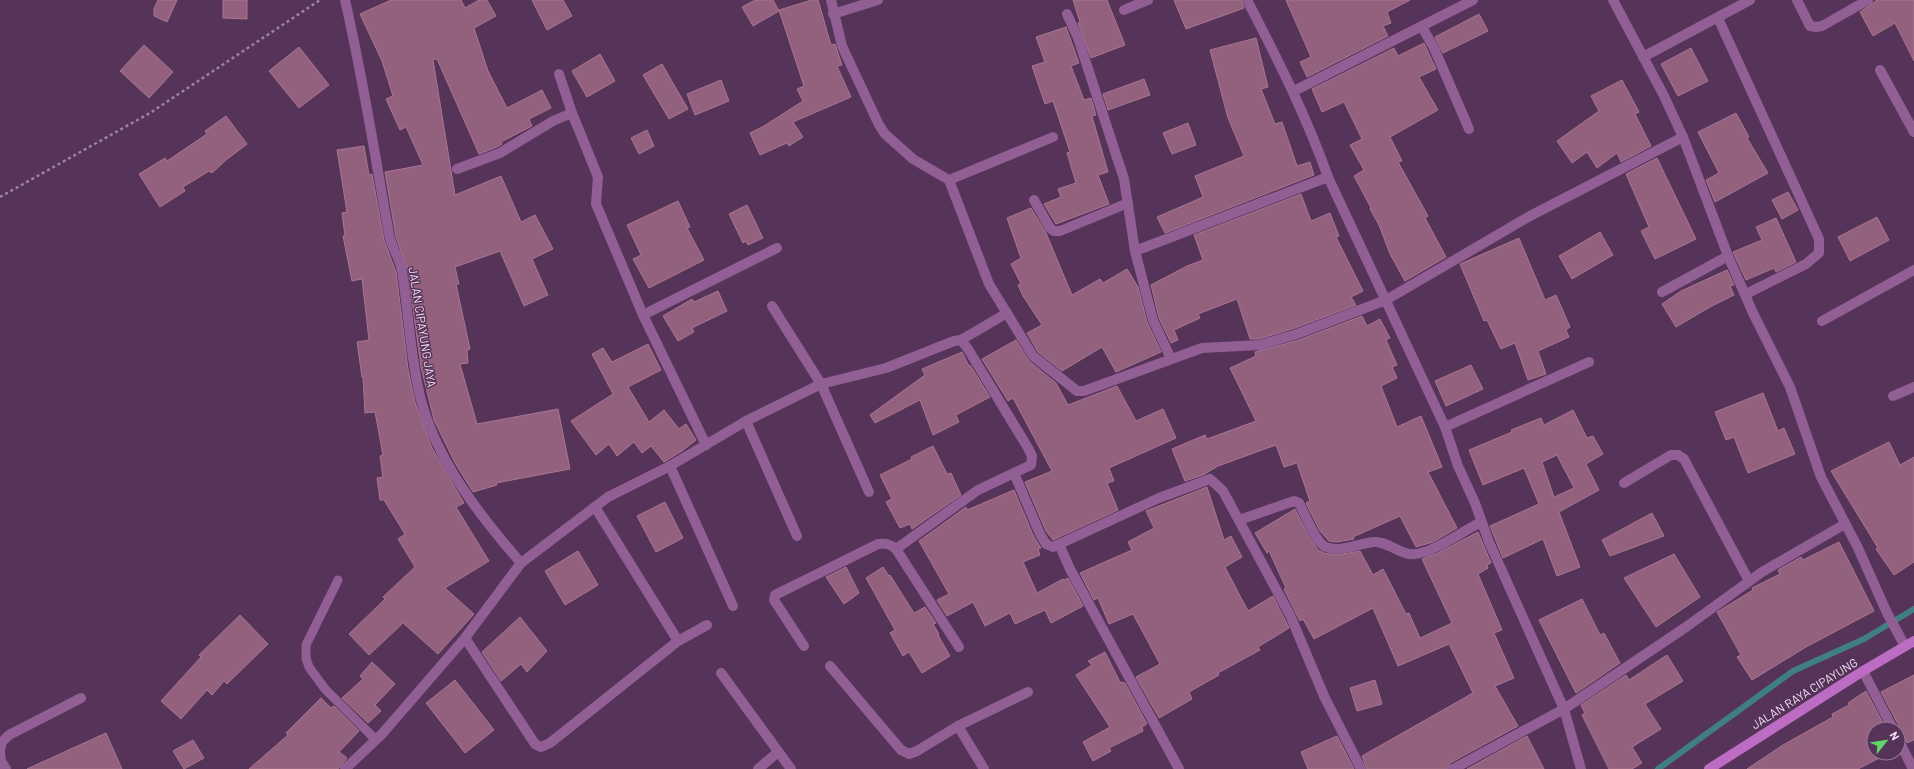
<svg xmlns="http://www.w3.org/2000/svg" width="1914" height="769" viewBox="0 0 1914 769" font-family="Barlow,sans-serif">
  <rect width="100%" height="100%" fill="#563358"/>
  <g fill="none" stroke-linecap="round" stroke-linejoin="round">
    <polyline stroke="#407e84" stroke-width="6" points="1658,769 1793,671 1864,639 1914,609"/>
  </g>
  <g fill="#93617d" stroke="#a97692" fill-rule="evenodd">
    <polygon points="158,0 177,0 167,22 154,16 154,9"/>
    <polygon points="223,0 247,0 247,19 223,18"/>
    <polygon points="391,0 461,0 465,8 479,0 487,0 496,16 474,28 488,71 507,108 542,90 551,108 529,119 532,126 501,142 502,144 497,147 479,154 437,59 433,60 455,195 501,176 521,222 535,215 553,249 532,259 548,295 524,306 500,251 455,267 459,284 456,284 470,349 467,350 468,363 460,364 477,424 558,409 570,469 496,483 497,485 473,492 455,463 434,420 421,367 408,270 396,237 385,172 423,165 406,127 400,130 386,99 393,96 382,61 360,14"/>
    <polygon points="532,0 563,0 572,16 547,30"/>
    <polygon points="755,0 773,0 779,11 753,26 742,7"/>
    <polygon points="812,0 818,0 831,45 835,44 842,65 837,66 851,97 793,122 803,137 789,146 787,143 760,155 750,133 764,126 803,101 797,89 804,86 779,10"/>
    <polygon points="1073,0 1107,0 1125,45 1091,58 1078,23 1080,22"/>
    <polygon points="1174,0 1241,0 1244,8 1186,29"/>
    <polygon points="1286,0 1410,0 1387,12 1391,23 1383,26 1388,36 1307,77 1300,62 1311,57"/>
    <polygon points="1877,0 1914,0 1914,61 1895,23 1873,36 1860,12"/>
    <polygon points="1479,14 1488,31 1443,53 1435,37"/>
    <polygon points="1066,27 1079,63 1071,66 1084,100 1091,98 1096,115 1092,116 1108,172 1098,175 1109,204 1056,224 1044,204 1061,197 1058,189 1076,183 1067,153 1070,152 1053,101 1045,104 1032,66 1045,62 1036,37"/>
    <polygon points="1256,38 1268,87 1261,89 1275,124 1282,122 1297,166 1310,162 1314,175 1165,233 1157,217 1203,197 1195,176 1244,156 1228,118 1210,50"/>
    <polygon points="1424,43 1436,69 1419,77 1438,110 1390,137 1402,161 1398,162 1428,216 1425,218 1446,257 1405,281 1390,254 1379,225 1370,209 1371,208 1354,176 1364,170 1350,145 1362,139 1344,102 1322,112 1312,89 1394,48 1398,56"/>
    <polygon points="144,45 173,72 149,98 120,71"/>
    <polygon points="299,47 329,85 299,108 269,71"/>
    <polygon points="1691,48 1708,81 1678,96 1661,64"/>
    <polygon points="600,54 615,81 587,97 572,71"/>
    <polygon points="662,64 688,109 669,119 643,75"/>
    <polygon points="1144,79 1150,95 1108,110 1103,94"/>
    <polygon points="721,80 729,101 695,115 687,94"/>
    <polygon points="1622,80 1639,112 1635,114 1651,146 1621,162 1617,153 1597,168 1587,152 1572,163 1557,141 1599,111 1591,96"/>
    <polygon points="1736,113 1749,137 1747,138 1768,173 1715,202 1706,180 1719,173 1698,132"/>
    <polygon points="226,116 247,144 226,160 212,173 209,171 183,187 185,191 160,207 139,174 165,158 167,161 207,134 205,131"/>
    <polygon points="1188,123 1196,145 1172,154 1163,133"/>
    <polygon points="647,130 654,146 639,154 631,138"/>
    <polygon points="364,146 369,175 372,174 384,240 396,272 408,369 415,402 432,448 464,503 456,507 489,561 445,588 474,614 438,654 403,623 369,655 349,634 385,599 383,597 415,567 398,539 405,534 384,500 380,500 377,478 383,477 380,456 383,455 375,412 365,413 363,377 362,377 357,342 369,340 362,279 352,281 343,236 345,236 342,213 347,212 337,150"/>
    <polygon points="1657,158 1696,239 1655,259 1641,231 1649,227 1626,174"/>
    <polygon points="1788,192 1798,210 1782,219 1772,200"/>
    <polygon points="1301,194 1311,221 1330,213 1339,236 1336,237 1363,291 1351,297 1356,305 1295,328 1259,339 1250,339 1237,299 1198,314 1200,318 1174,330 1178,340 1171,343 1159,318 1151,285 1187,266 1203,260 1194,235"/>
    <polygon points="678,201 690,227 687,228 704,260 649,288 633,259 641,255 627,225"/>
    <polygon points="747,205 763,238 748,245 746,241 743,243 729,214"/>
    <polygon points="1031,208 1046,233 1072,295 1100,279 1103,283 1127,269 1138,287 1147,322 1161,352 1116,372 1102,347 1062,371 1038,352 1027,333 1042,325 1023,296 1018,285 1021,284 1011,264 1021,258 1007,218"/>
    <polygon points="1877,217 1889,240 1850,261 1838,237"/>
    <polygon points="1776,218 1796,262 1776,272 1774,268 1746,280 1733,252 1762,240 1756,227"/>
    <polygon points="1600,232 1613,255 1572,279 1559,256"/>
    <polygon points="1519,238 1545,300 1556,295 1570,327 1566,330 1569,337 1538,351 1546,374 1528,380 1515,343 1501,349 1487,320 1484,321 1460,264"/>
    <polygon points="1727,270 1734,285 1730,286 1734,295 1710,307 1676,327 1662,304 1681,291"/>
    <polygon points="718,291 727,311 692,328 694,332 678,341 663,316 692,299 694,302"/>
    <polygon points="1362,316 1367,326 1380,319 1390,338 1386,340 1397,365 1392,367 1397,378 1381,386 1397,427 1421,416 1442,467 1428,472 1457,528 1433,542 1416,547 1400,516 1353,537 1354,539 1337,542 1329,541 1320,531 1306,503 1310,501 1297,463 1284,467 1276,445 1218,466 1203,475 1185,481 1172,449 1205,435 1207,439 1256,421 1230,368 1256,356 1255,352 1299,340"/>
    <polygon points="1016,340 1029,361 1056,383 1068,405 1117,386 1136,421 1163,409 1176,438 1109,468 1114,481 1107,483 1118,510 1053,540 1046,531 1025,482 1052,471 1013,398 1008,401 982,359"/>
    <polygon points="648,344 661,370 628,387 649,422 664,410 679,429 686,424 696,440 682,451 664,462 651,446 642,453 634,442 617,456 609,444 596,455 571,421 613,394 592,354 603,348 612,362"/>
    <polygon points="962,352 969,366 970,365 990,397 956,415 959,422 933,435 920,400 875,423 870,415 925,375 922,369"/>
    <polygon points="1471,365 1483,389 1446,406 1435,381"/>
    <polygon points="1763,393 1778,431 1784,428 1795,454 1748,473 1734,437 1726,440 1715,412"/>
    <path d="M 1573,410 L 1587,438 L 1593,436 L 1603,454 L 1586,464 L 1599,490 L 1559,512 L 1580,567 L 1557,576 L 1543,539 L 1503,558 L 1490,526 L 1539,504 L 1524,468 L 1483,485 L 1469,450 L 1512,432 L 1511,430 L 1541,418 L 1544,425 ZM 1557,455 L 1574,488 L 1554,497 L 1542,462 Z"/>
    <polygon points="1889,442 1900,465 1914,457 1914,562 1894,575 1876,549 1878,548 1831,471"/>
    <polygon points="933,446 947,474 951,473 961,495 912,529 910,524 900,528 886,502 892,499 880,475 912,459 911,457"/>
    <polygon points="1207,487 1224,540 1231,536 1242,557 1225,567 1248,611 1273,596 1289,628 1258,647 1260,650 1218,673 1219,675 1189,692 1192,699 1159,718 1136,677 1160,664 1133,614 1109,624 1098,598 1094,600 1080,573 1132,550 1128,542 1154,528 1146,511"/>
    <polygon points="1014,490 1034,537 1041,548 1038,549 1040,555 1023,562 1037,593 1063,579 1064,580 1068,578 1083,606 1051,623 1045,610 1015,624 1010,613 985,626 973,602 947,616 937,600 949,594 919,541 966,507 967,510"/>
    <polygon points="665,502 683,538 656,552 637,516"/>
    <polygon points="1295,509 1309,537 1318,550 1324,553 1337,555 1360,551 1373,575 1383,569 1406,614 1409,613 1420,638 1452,623 1422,559 1438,553 1478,532 1491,563 1487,565 1488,568 1478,574 1502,630 1494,633 1514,678 1495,686 1518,726 1450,763 1447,769 1367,769 1362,756 1473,693 1449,644 1398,666 1373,608 1314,639 1303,619 1300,621 1284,589 1286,588 1269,551 1267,553 1255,533"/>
    <polygon points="1652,513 1664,536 1610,556 1602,540"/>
    <polygon points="1839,542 1874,611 1806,647 1752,680 1737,657 1741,655 1717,612 1753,590 1752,588 1780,574 1778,570 1801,557 1803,560"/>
    <polygon points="578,551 598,585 565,605 545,571"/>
    <polygon points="1674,554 1700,597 1656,627 1624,578"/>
    <polygon points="846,567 859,593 844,604 826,577"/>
    <polygon points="883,567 889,576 890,575 914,613 925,607 936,623 933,624 939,634 938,635 950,656 922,673 909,652 903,656 890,633 895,630 866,578"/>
    <polygon points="1582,599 1600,635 1604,633 1620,663 1576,693 1539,620"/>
    <polygon points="240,615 268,644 227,684 224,681 212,695 207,690 181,719 161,701 201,657 199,655"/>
    <polygon points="520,617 547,651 527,672 521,664 501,681 482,652"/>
    <polygon points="1105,652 1120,682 1125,683 1147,724 1142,727 1143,731 1109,748 1111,751 1093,761 1083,742 1110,727 1076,675 1092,665 1088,661"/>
    <polygon points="1667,655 1683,681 1645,704 1661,729 1632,747 1642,763 1632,769 1609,769 1582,715 1585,713 1581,705 1626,675 1629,680"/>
    <polygon points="372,662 395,684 375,705 381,711 368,723 342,698 363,679 360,676"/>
    <polygon points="1914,675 1914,740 1907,743 1904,736 1898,733 1899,726 1881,692"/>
    <polygon points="455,680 494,730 465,753 426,703"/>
    <polygon points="1375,680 1382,704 1357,711 1350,688"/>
    <polygon points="1866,691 1886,729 1874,729 1874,753 1889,753 1858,769 1747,769 1783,745 1833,717 1832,714 1849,705 1848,703"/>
    <polygon points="321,698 331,708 334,706 359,731 339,752 347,758 338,769 249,769 288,735 286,733"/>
    <polygon points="106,733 122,769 27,769"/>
    <polygon points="1337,736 1354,769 1308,769 1301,752"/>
    <polygon points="1527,736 1544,769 1467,769"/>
    <polygon points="193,740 204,758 184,769 173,751"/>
  </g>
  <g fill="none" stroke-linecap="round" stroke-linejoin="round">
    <polyline stroke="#9f82a0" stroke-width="2.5" stroke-dasharray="3 3" stroke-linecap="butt" points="0,197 150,113 320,0"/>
    <polyline stroke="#915f94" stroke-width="9" points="338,580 306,645 306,658 309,667 325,689 376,740"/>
    <g stroke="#915f94" stroke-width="10">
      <path d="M 345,0 C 363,78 375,156 389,234 C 391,247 400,258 402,271 C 409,314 410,358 421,400 C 437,461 480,516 521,563"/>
      <polyline points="831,0 842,46 879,125 885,134 913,159 949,180 989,284 1033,356 1077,391 1084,391 1202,348 1260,345 1297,334 1386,300 1530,216 1683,137"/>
      <path d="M 1247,0 C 1277,58 1306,115 1328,177 L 1445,427 L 1458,466 L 1475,503 L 1489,542 L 1564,709 L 1581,769"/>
      <polyline points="1613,0 1663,94 1683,137 1728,256 1753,313 1790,387 1821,477 1858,548 1887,613 1905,646"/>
      <polyline points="1797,0 1810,26 1816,27 1822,26 1868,0"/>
      <polyline points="1124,10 1148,0"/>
      <polyline points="833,14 878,0"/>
      <polyline points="1067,14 1078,38 1124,179 1135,251 1153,320 1171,359"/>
      <polyline points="1718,18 1819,239 1819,253 1806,264 1746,294"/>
      <polyline points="1422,27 1434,48 1469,129"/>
      <polyline points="1643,57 1750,0"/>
      <polyline points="1880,70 1914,132"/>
      <polyline points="559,74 572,113 598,177 596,204 643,315 706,445"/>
      <polyline points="1294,91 1473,0"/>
      <polyline points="457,169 500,153 553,121 572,113"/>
      <polyline points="949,180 1053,137"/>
      <polyline points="1034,200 1050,228 1054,231 1060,231 1128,203"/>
      <polyline points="1135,251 1328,177"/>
      <polyline points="1662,292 1728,256"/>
      <polyline points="772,306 821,384 869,492"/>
      <polyline points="643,315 777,248"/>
      <polyline points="1822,321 1914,270"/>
      <polyline points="961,340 1007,313"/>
      <polyline points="1893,396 1914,387"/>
      <polyline points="746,421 797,536"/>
      <polyline points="1445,427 1589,362"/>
      <polyline points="670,466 733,606"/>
      <polyline points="1014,473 1040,534 1046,544 1053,547 1159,498 1210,479 1223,491 1290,615 1324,696 1361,769"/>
      <polyline points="1624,483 1671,455 1678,455 1684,459 1749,581"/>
      <polyline points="595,507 678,641"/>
      <path d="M 1239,520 L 1294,501 L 1299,503 C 1305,513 1315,543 1326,547 C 1340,553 1360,543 1374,542 C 1386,541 1397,552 1409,554 C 1428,557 1463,531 1481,522"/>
      <polyline points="1059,544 1070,569 1179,769"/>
      <polyline points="465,638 535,744 541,747 550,743 678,641 707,625"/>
      <path d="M 804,646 L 774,600 L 775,595 L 878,544 C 886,543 890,544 896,549 L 959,647"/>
      <polyline points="830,666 901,750 909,754 917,751 958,726 1028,692"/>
      <polyline points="1863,671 1893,729"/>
      <polyline points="721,673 791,769"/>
      <polyline points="958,726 984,769"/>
      <polyline points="1898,739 1913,769"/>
      <polyline points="0,750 2,742 9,735 81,698"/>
      <polyline points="0,752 1,761 6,769"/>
      <polyline points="345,769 382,734 465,638 521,563 608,497 670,466 746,421 821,384 886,368 954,341 961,340 968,349 1028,448 1032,456 1031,465 978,490 896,549"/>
      <polyline points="758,769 778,752"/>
      <polyline points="1453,769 1564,709 1686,627 1762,572 1845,524"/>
    </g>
    <polyline stroke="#bc6cc2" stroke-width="10" points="1709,769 1863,671 1914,641"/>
  </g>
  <g text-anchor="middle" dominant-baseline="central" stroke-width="3" stroke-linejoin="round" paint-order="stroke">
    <g font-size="12" fill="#f6e1f7" stroke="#563358">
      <text transform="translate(423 327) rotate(81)">JALAN CIPAYUNG JAYA</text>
      <text transform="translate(1804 693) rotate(-32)">JALAN RAYA CIPAYUNG</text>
    </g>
  </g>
  <g transform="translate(1886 741) rotate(60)"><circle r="19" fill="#563358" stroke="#967998"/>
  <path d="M0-3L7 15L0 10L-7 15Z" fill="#62d469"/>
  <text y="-6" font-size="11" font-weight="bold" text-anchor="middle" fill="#f6e1f7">N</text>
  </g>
</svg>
